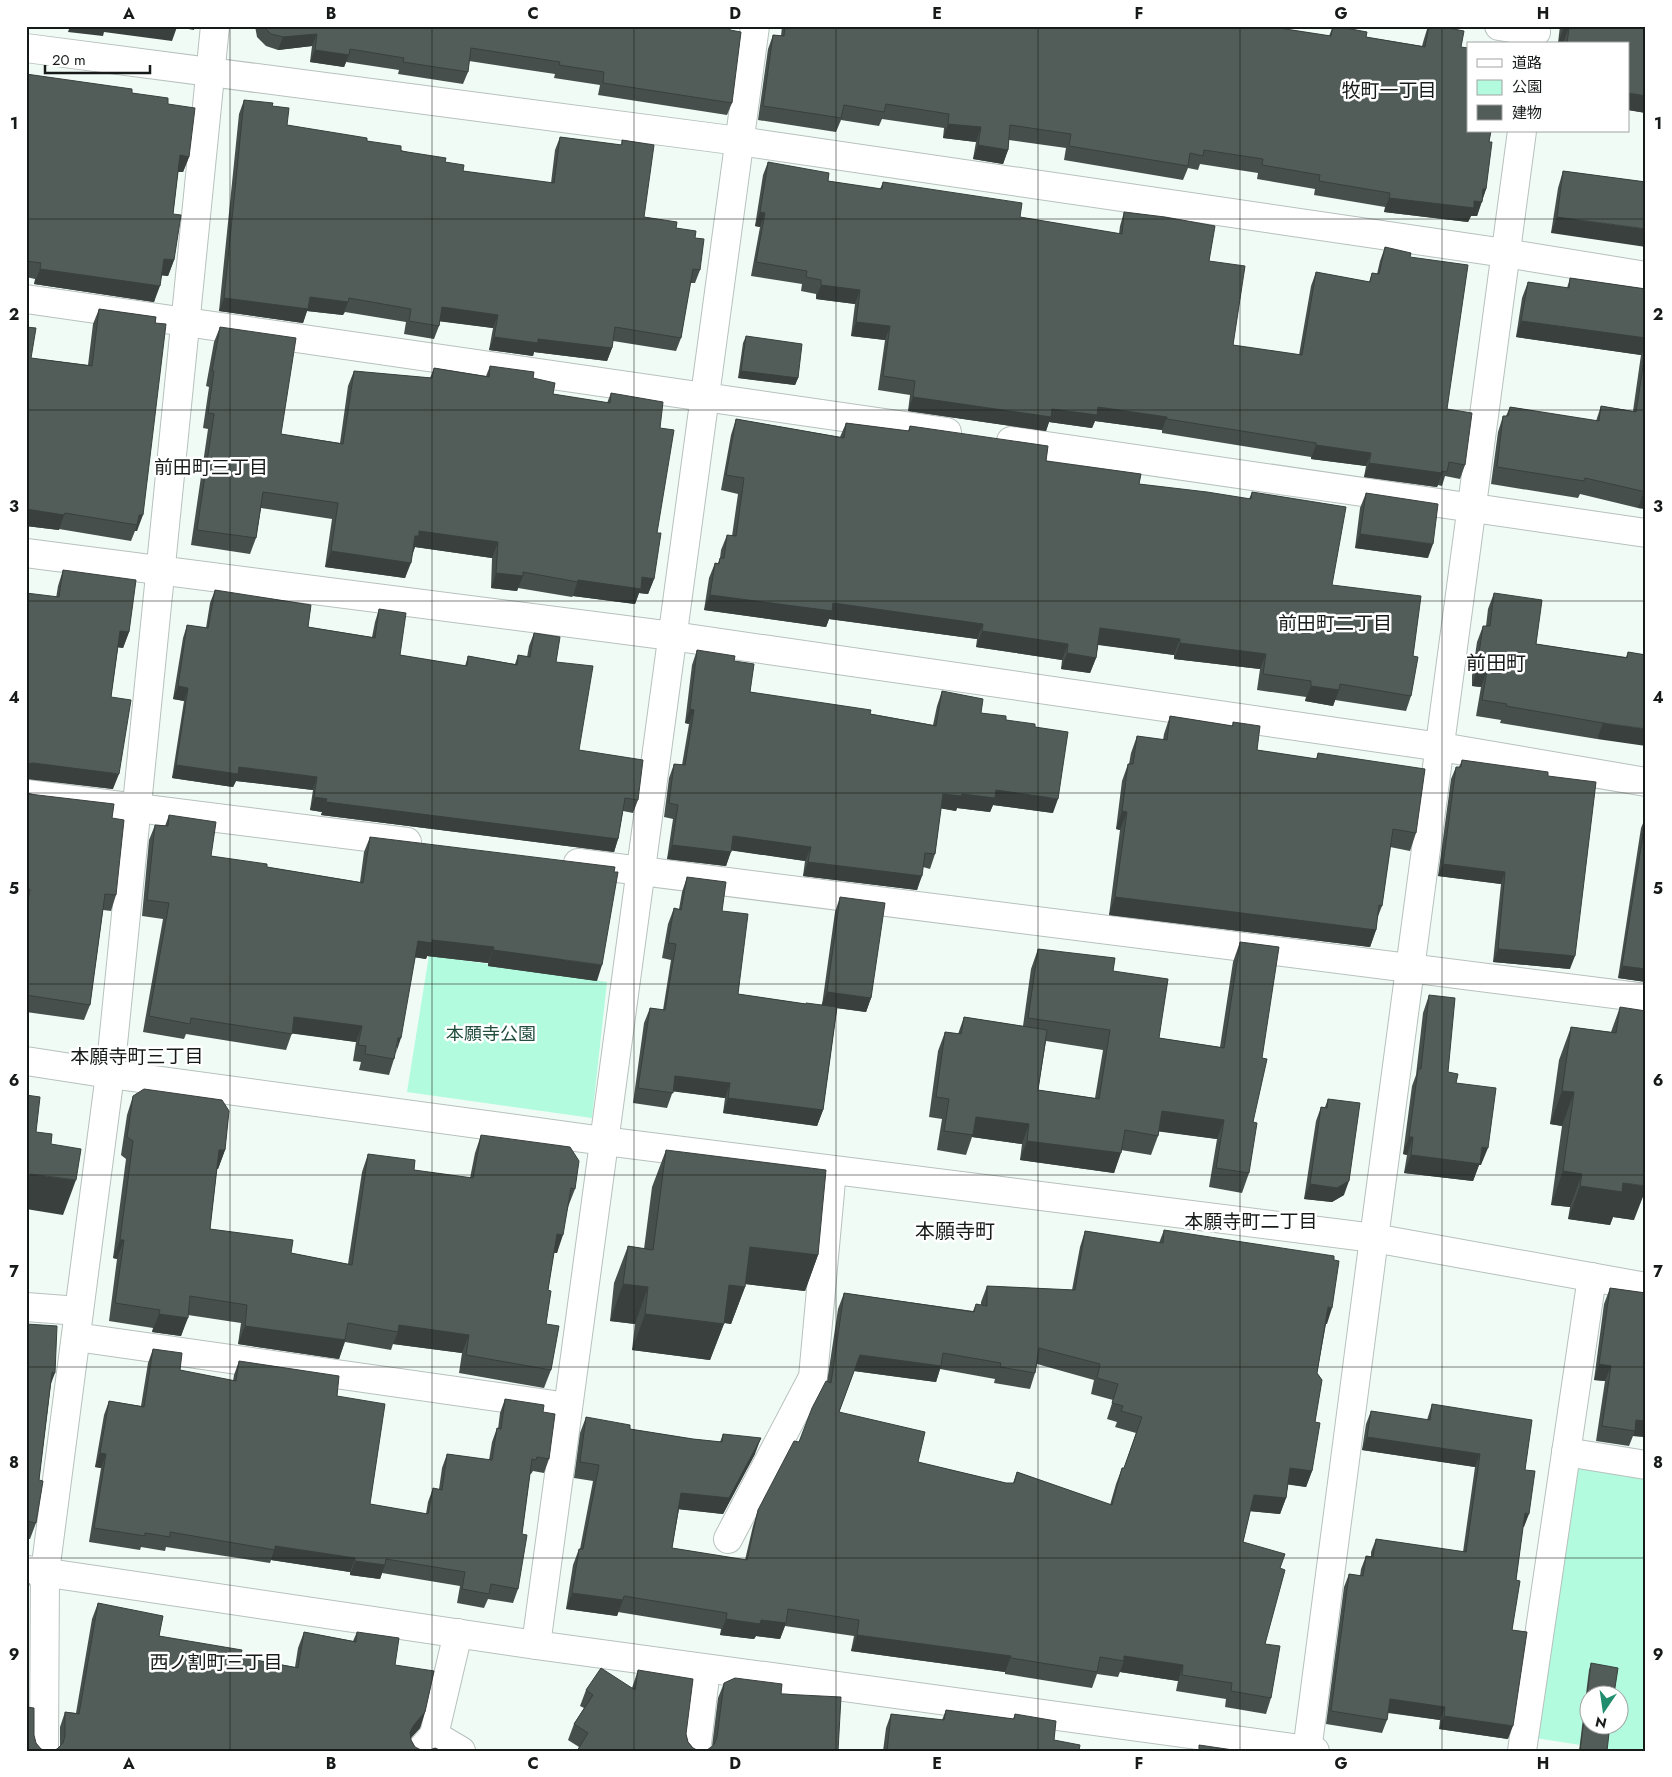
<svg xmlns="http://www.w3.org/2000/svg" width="1672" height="1777" viewBox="0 0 1672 1777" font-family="Jost,'Noto Sans JP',sans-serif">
  <rect width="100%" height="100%" fill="#f0fbf6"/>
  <g fill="#b2fbde" fill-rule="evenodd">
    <polygon points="429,955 607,982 592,1118 407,1092"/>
    <path d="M 1579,1454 L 1646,1463 L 1646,1751 L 1619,1751 L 1529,1737 ZM 1590,1694 L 1620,1694 L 1620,1724 L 1590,1724 Z"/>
  </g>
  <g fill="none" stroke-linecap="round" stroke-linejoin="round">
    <g stroke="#b7c1bd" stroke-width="30">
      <g id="minor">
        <polyline points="1499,26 1536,32"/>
        <polyline points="26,48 739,141 1505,253 1646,276"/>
        <polyline points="26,299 947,432"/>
        <polyline points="1011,441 1646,533"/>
        <polyline points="26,553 672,636 1441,747 1646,782"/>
        <polyline points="26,794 407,842"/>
        <polyline points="578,863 1646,998"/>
        <polyline points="26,1061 110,1074 604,1141 1374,1238 1646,1287"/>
        <polyline points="26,1307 79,1311"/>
        <polyline points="76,1337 568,1407"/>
        <polyline points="1566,1452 1646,1465"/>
        <polyline points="728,1539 813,1377 832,1170"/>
        <polyline points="28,1570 536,1645 1315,1751"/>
        <polyline points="536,1645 755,26"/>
        <polyline points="434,1735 461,1751"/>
        <polyline points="44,1751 45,1572 110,1074 215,26"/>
        <polyline points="420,1751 434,1735 458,1633"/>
        <polyline points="696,1751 706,1669"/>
        <polyline points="1307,1751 1374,1238 1522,131"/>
        <polyline points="1522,1751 1592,1277"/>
      </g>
    </g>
    <use href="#minor" stroke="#fff" stroke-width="28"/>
  </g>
  <g fill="#474f4c" fill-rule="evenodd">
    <polygon points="255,26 730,26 730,30 732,103 727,115 598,95 600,85 554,78 555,74 469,61 468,72 463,84 398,74 399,70 346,62 344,67 310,62 312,46 278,50 266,46 257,37"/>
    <polygon points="782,26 1266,26 1329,36 1333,26 1366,37 1422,46 1424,39 1428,26 1461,47 1489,142 1486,189 1477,216 1471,216 1468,222 1384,212 1385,207 1314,195 1315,189 1257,179 1258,173 1200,164 1198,170 1188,168 1183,180 1064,160 1066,148 1009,140 1008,150 1003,164 973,159 976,142 943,138 944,128 882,119 879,126 841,120 836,132 758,120 768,49 773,35 781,36"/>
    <polygon points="1560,26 1646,26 1646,113 1628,110 1628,44 1563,44 1558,43"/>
    <polygon points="26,74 132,93 168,104 189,157 183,172 178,172 173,214 174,260 168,276 161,275 154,302 34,284 35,279 26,277"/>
    <polygon points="244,100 272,106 287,125 367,141 445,162 463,171 551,183 555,150 560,137 621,145 622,140 644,217 676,228 695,238 700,270 695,283 690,283 681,338 676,351 613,341 612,348 607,361 534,352 533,356 489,350 493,328 440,321 439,326 434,339 404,334 406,322 345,312 343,315 307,311 303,323 219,311 239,114"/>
    <polygon points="768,162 828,181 880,189 883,182 1020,217 1119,234 1120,226 1124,212 1209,261 1233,345 1299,355 1311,286 1316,272 1369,282 1372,273 1377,274 1380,261 1385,247 1410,257 1447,409 1465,465 1460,479 1445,476 1442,486 1438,485 1437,487 1364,477 1366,466 1311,459 1311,457 1162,433 1162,430 1095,421 1092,428 1049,422 1046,431 908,411 910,395 878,390 885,340 851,336 855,304 816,299 816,294 801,291 802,284 751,276 760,227 755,226 763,175"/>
    <polygon points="1563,171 1646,182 1551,233 1558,188"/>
    <polygon points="1570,278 1646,289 1646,509 1638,508 1580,494 1578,498 1491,484 1498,432 1503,416 1506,416 1510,407 1596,421 1601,406 1633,411 1641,355 1516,337 1522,298 1528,282 1567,288"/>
    <polygon points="99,309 156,317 137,531 135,531 131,541 59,529 59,530 26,526 26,327 31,358 88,365 93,324"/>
    <polygon points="220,327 281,434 340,443 348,386 354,371 430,378 434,368 486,376 490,366 533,378 553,394 607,403 611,393 660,428 657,533 654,579 648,594 639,593 635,604 573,596 572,597 518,588 517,591 491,588 492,558 415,547 405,578 325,567 332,519 261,508 256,538 250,554 191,545 208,429 203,428 209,387 206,386 214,342"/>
    <polygon points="746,336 798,378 795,385 738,378 743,343"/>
    <polygon points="736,419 840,437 846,423 908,431 910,426 1046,461 1139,484 1249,499 1252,492 1332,585 1413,656 1411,696 1406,711 1335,700 1333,706 1305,701 1306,697 1257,690 1260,669 1174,659 1174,655 1098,645 1096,658 1090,673 1061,669 1062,660 976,647 977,639 829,619 826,627 704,610 709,578 715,563 718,563 720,558 721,550 727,535 732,536 738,494 721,490 731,435"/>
    <polygon points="1366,493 1428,558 1355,548 1360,508"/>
    <polygon points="63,570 129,632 123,648 118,647 111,697 113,789 27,778 58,586"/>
    <polygon points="215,590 308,627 372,637 375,622 379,609 400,655 465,666 468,656 515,664 518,655 527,657 529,646 534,633 556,662 579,750 638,800 633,813 623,811 618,839 614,852 321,815 322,812 310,810 313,790 236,781 233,787 172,778 184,701 173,699 183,638 187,625 206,628 210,603"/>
    <polygon points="1494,593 1536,644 1626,657 1628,652 1646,655 1597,739 1500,723 1501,720 1476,716 1481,687 1472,686 1472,676 1477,642 1483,626 1486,626 1488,609"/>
    <polygon points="697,650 734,661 750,692 933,725 937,706 942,691 981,713 1006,720 1035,727 1053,813 993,805 990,812 957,808 956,811 941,808 935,854 930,869 923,867 917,890 803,876 805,861 731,850 726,866 667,859 673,819 664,817 669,778 674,764 682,765 689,724 685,723 692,665"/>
    <polygon points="1170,716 1232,726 1233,722 1257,750 1316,759 1318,753 1416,833 1410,851 1390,847 1382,906 1377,919 1376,930 1370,947 1109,915 1120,830 1116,829 1122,781 1128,764 1129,764 1131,753 1137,736 1163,740 1164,734"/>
    <polygon points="1462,760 1548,776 1570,969 1493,962 1501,884 1438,876 1451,779 1456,767 1459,767"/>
    <polygon points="26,792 112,818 116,895 111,911 103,910 90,1005 84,1020 26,1012"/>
    <polygon points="169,815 211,856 267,867 360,882 364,852 370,837 597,981 488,966 488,963 427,956 426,959 415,957 394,1059 389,1075 359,1070 361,1062 353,1061 356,1042 292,1033 286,1050 186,1034 184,1039 143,1032 163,919 142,916 149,840 155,825 165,826"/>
    <polygon points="1646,816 1646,982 1618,978 1641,828"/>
    <polygon points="687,877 722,911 738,994 806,1004 822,1005 835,912 840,897 871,998 866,1012 837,1008 823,1110 817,1126 723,1113 725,1098 673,1091 667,1108 633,1103 644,1023 650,1008 663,1010 671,960 662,958 668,924 674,908 679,909 682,892"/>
    <path d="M 1240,942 L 1253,1122 L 1249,1173 L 1242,1193 L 1209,1187 L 1217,1139 L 1159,1131 L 1158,1136 L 1151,1155 L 1121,1150 L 1114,1173 L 1020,1160 L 1022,1144 L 972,1137 L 966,1155 L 937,1150 L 942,1119 L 929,1117 L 938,1051 L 945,1032 L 958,1034 L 964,1017 L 1023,1026 L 1031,969 L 1038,949 L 1113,971 L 1159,1038 L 1220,1047 L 1233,962 ZM 1046,1041 L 1103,1050 L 1095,1098 L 1038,1090 Z"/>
    <polygon points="1429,995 1448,1072 1456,1083 1481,1165 1479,1165 1473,1181 1404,1173 1407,1155 1403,1154 1412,1086 1416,1075 1423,1013"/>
    <polygon points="1620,1007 1634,1220 1613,1217 1610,1225 1568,1219 1570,1207 1551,1205 1562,1126 1550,1124 1559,1060 1571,1027 1611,1032"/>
    <polygon points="133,1096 225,1150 218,1169 217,1168 210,1229 291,1253 348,1264 362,1172 368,1154 414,1170 470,1178 475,1153 481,1135 575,1189 568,1207 557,1253 554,1253 548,1290 546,1324 551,1370 544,1388 459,1373 462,1353 393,1344 391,1350 345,1342 339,1359 238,1344 241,1323 188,1315 181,1336 152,1332 153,1328 109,1321 117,1259 113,1258 126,1159 121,1155 127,1115"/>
    <polygon points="1328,1099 1344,1195 1332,1202 1304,1199 1316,1121 1321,1107 1325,1107"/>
    <polygon points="666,1150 818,1255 805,1291 745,1284 745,1287 731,1324 724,1323 710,1360 632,1350 635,1324 610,1321 614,1283 628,1246 644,1249 652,1187"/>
    <path d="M 1164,1230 L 1327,1324 L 1326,1324 L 1317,1373 L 1312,1471 L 1306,1487 L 1288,1484 L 1286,1498 L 1280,1514 L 1250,1511 L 1243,1542 L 1280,1568 L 1265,1644 L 1271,1698 L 1266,1714 L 1225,1707 L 1226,1699 L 1176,1691 L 1178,1681 L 1120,1672 L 1118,1677 L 1097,1674 L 1092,1688 L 1005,1674 L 1005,1672 L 851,1651 L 854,1636 L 785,1626 L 780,1639 L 756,1636 L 754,1639 L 720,1635 L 721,1629 L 618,1612 L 617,1616 L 566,1609 L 573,1565 L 579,1549 L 580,1549 L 593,1481 L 574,1478 L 580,1433 L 586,1417 L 630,1429 L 693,1439 L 720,1442 L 723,1434 L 755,1454 L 723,1514 L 679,1509 L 672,1548 L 745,1560 L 753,1526 L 758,1510 L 799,1442 L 827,1382 L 838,1309 L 844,1293 L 973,1311 L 976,1304 L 981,1305 L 981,1302 L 987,1286 L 1072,1290 L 1080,1247 L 1085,1231 L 1159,1243 ZM 1037,1364 L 1094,1380 L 1091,1394 L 1113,1400 L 1107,1419 L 1117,1422 L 1115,1427 L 1136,1433 L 1124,1468 L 1122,1468 L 1116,1484 L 1110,1505 L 1017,1472 L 1013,1483 L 1006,1483 L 918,1462 L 839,1412 L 854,1371 L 936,1382 L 940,1369 L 995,1379 L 994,1383 L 1030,1389 L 1035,1373 Z"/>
    <polygon points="1610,1288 1646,1293 1646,1437 1633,1436 1629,1446 1596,1441 1605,1381 1594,1380 1604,1304"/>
    <polygon points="26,1324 51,1383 39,1480 36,1523 30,1539 26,1539"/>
    <polygon points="153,1349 180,1370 233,1381 234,1375 239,1361 337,1396 370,1504 426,1514 428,1502 433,1488 439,1489 442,1468 447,1454 489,1460 492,1442 497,1428 498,1429 500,1413 505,1399 543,1412 549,1459 544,1473 533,1471 531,1474 530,1474 522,1534 518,1589 513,1603 488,1599 484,1608 457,1603 460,1586 382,1573 380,1579 350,1575 350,1572 271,1560 270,1563 166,1547 165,1551 141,1547 140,1550 89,1542 101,1468 95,1467 104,1415 109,1401 141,1406 148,1363"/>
    <polygon points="1432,1404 1525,1470 1524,1527 1523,1527 1516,1580 1512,1630 1508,1739 1439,1729 1440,1720 1388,1713 1387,1720 1382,1733 1326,1724 1344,1587 1349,1574 1360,1576 1361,1569 1366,1556 1371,1557 1371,1552 1376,1539 1463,1552 1475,1467 1362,1450 1366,1424 1371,1411 1427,1420"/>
    <polygon points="98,1603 159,1636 240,1657 295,1667 298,1648 304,1632 353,1641 357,1632 395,1665 425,1712 420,1728 411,1738 411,1740 415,1747 57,1749 60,1747 60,1727 65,1712 76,1713 92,1619"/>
    <polygon points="1591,1663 1607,1751 1579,1751 1589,1670"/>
    <polygon points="638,1670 686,1734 688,1742 693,1748 579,1747 568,1740 574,1724 584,1708 580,1706 586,1690 632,1688"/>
    <polygon points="724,1683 781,1694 707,1750 712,1746 718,1698"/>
    <polygon points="946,1710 1013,1719 1015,1714 1054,1740 1079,1751 883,1751 886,1728 891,1714 942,1720"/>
  </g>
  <g fill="#39403e">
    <polygon points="70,26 195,26 194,30 177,27 172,41 104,32 103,36 68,32"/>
    <polygon points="1564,27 1569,27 1563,44 1558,43"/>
    <polygon points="317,34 312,46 278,50 283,37"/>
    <polygon points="315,50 349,55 344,67 310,62"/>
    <polygon points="1628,93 1646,96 1646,113 1628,110"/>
    <polygon points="948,124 981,127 976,142 943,138"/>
    <polygon points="978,145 1008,150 1003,164 973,159"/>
    <polygon points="180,155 189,157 183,172 174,171"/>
    <polygon points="1483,189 1486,189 1477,216 1471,216 1468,222 1384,212 1389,198 1474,201"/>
    <polygon points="760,212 765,213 760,227 755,226"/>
    <polygon points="1557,217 1646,229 1646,247 1551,233"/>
    <polygon points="164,259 174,260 168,276 158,275"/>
    <polygon points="40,269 160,286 154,302 34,284"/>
    <polygon points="821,285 860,290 855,304 816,299"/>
    <polygon points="310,297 348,302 343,315 307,311 303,323 219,311 224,298"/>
    <polygon points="442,307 498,315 493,328 437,321"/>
    <polygon points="1521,321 1646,338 1646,342 1641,355 1516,337"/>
    <polygon points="856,322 890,326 885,340 851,336"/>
    <polygon points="494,337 538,339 612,348 607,361 534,352 533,356 489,350"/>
    <polygon points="741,371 798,378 795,385 738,378"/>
    <polygon points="913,397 1052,409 1098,407 1167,417 1162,430 1095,421 1092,428 1049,422 1046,431 908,411"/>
    <polygon points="1316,445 1371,453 1366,466 1311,459"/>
    <polygon points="1369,463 1442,473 1437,487 1364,477"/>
    <polygon points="1644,491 1646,492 1646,509 1638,508"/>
    <polygon points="26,509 64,515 59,530 26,526"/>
    <polygon points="139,515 143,515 137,531 135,531 137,525"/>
    <polygon points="419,531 498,542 492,558 415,547 413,552 415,536"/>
    <polygon points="1360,534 1433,544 1428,558 1355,548"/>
    <polygon points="331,551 411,563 405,578 325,567"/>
    <polygon points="496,573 523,576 517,591 491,588"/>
    <polygon points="642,577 654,579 648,594 639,593 635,604 573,596 578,580"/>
    <polygon points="710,595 833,603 983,624 977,639 829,619 826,627 704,610"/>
    <polygon points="1100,628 1180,639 1174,655 1094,644"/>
    <polygon points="120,631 129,632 123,648 115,647"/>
    <polygon points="982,631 1068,644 1062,660 976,647"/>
    <polygon points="1180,643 1266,654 1260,669 1174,659"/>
    <polygon points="1067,653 1096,658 1090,673 1061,669"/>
    <polygon points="1477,670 1487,671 1481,687 1472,686"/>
    <polygon points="178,686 188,688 184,701 173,699"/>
    <polygon points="1311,686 1339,690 1333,706 1305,701"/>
    <polygon points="690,709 694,710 689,724 685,723"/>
    <polygon points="1603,723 1646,729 1646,746 1597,739"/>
    <polygon points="33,763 119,774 113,789 26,779 26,764"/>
    <polygon points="176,765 239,767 317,777 313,790 236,781 233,787 172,778"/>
    <polygon points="996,790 1058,799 1053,813 993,805 990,812 957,808 956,811 938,808 943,794 962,794"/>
    <polygon points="314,797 327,799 322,812 310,810"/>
    <polygon points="326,802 618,839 614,852 321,815"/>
    <polygon points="1122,811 1127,812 1120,830 1116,829"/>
    <polygon points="733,836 811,847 805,861 728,850"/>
    <polygon points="672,845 731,852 726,866 667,859"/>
    <polygon points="808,862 922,876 917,890 803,876"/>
    <polygon points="1443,864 1505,872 1501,884 1438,876"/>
    <polygon points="1115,897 1376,930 1370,947 1109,915"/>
    <polygon points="432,940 494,947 488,963 427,956 426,959 412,957 418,941"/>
    <polygon points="1498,949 1575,956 1570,969 1493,962"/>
    <polygon points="493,950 602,965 597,981 488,966"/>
    <polygon points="1622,966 1646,969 1646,982 1618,978"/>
    <polygon points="827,992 871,998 866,1012 821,1006"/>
    <polygon points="294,1017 362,1026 356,1042 288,1033"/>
    <polygon points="398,1038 401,1038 396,1053"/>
    <polygon points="675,1076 730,1083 725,1098 670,1091"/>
    <polygon points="1562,1091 1574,1092 1562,1126 1550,1124"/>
    <polygon points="728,1098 823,1110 817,1126 723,1113"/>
    <polygon points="1162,1111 1224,1120 1217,1139 1155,1131"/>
    <polygon points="976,1117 1029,1124 1022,1144 972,1137"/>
    <polygon points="1409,1137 1413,1137 1407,1155 1403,1154"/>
    <polygon points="1027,1141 1121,1153 1114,1173 1020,1160"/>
    <polygon points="1482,1147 1488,1148 1481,1165 1479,1165 1473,1181 1404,1173 1411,1155"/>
    <polygon points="219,1150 225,1150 218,1169 213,1168"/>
    <polygon points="1563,1171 1582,1174 1570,1207 1551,1205"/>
    <polygon points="30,1174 76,1180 63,1215 26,1209 26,1185"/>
    <polygon points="1349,1181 1344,1195 1332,1202 1304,1199 1310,1184"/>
    <polygon points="1623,1183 1646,1186 1646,1189 1634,1220 1613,1217 1610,1225 1568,1219 1580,1186"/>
    <polygon points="557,1234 563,1235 557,1253 550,1252"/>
    <polygon points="120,1240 124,1240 117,1259 113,1258"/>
    <polygon points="750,1247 818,1255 805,1291 737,1283"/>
    <polygon points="623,1284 648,1287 635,1324 610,1321"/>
    <polygon points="729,1285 745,1287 731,1324 715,1321"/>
    <polygon points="1328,1307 1332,1308 1327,1324 1322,1323"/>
    <polygon points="159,1314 188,1318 181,1336 152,1332"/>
    <polygon points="645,1314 724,1324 710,1360 632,1350"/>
    <polygon points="399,1325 469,1335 462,1353 393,1344 398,1332"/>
    <polygon points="245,1326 345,1340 339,1359 238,1344"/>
    <polygon points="860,1355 941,1366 936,1382 854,1371"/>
    <polygon points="1599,1364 1611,1366 1605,1381 1594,1380"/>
    <polygon points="52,1372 55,1373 49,1389"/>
    <polygon points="1636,1420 1646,1421 1646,1437 1633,1436 1635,1431"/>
    <polygon points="1367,1437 1480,1454 1475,1467 1362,1450"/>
    <polygon points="761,1438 755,1454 723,1514 676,1509 681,1493"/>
    <polygon points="100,1453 106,1454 101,1468 95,1467"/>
    <polygon points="1290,1468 1312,1471 1306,1487 1284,1484"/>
    <polygon points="1254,1495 1286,1498 1280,1514 1248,1511"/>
    <polygon points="1525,1513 1529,1514 1524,1527 1520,1526"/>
    <polygon points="275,1546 355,1558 350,1572 271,1560"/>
    <polygon points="355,1561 385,1565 380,1579 350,1575"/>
    <polygon points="572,1593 623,1600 617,1616 566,1609"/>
    <polygon points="726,1619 761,1620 786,1623 780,1639 756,1636 754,1639 720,1635"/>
    <polygon points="857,1635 1011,1656 1005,1672 851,1651"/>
    <polygon points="1124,1656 1183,1665 1178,1681 1120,1672 1124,1661"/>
    <polygon points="1390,1699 1445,1707 1440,1720 1385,1712"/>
    <polygon points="425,1712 420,1728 408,1741 410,1732 414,1725"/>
    <polygon points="1444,1716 1513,1726 1508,1739 1439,1729"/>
  </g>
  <g fill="#525c58" stroke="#39403e" fill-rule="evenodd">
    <polygon points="263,26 730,26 730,30 741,32 732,103 603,83 604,72 559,65 560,62 471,48 468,72 403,62 404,58 350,49 349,55 315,50 317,34 283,37 271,34"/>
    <polygon points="785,26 1266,26 1331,36 1333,26 1335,26 1367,32 1366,37 1425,47 1429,26 1438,26 1464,31 1461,47 1468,48 1468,131 1491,131 1489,142 1492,142 1486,189 1483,189 1482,202 1474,201 1474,208 1389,198 1390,193 1319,181 1320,175 1262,165 1263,159 1204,150 1203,156 1190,153 1188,166 1069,146 1071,134 1010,125 1008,150 978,145 981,127 948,124 949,114 886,104 884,112 844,105 841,118 763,106 773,35 784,36"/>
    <polygon points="1564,26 1646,26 1646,96 1628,93 1628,44 1567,44 1569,27"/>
    <polygon points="26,74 132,89 132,93 168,98 168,104 195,108 189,157 180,155 173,214 181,215 174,260 164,259 160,286 40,269 41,263 26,261"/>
    <polygon points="244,100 273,103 272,106 289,108 287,125 367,138 367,141 401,146 401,151 446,158 445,162 464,165 463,171 554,183 560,137 622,145 622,140 654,145 644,217 677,222 676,228 696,231 695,238 704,239 700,270 693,269 681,338 615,327 612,348 538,339 538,343 494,337 498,315 442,307 439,326 409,321 411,309 349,298 348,302 310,297 308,309 224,298"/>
    <polygon points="768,162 829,173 828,181 882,189 883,182 1022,203 1020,217 1122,234 1124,212 1165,217 1215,226 1209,261 1245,266 1233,345 1302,355 1316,272 1370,282 1372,273 1379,274 1385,247 1411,253 1410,257 1468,265 1447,409 1472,413 1465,465 1449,462 1447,472 1442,471 1442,473 1369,463 1371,453 1316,445 1316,443 1167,419 1167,417 1098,407 1097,415 1052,409 1051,417 913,397 915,381 883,376 890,326 856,322 860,290 821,285 821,280 806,277 807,271 756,262 765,213 760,212"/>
    <polygon points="1563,171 1646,182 1646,229 1557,217"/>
    <polygon points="1570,278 1646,289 1646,338 1521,321 1528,282 1569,288"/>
    <polygon points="99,309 156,317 155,323 166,324 143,515 139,515 137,525 65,513 64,515 26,509 26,327 36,328 31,358 92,366"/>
    <polygon points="220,327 296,338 281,434 343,444 354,371 432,378 434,368 489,377 490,366 534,372 533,378 555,383 553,394 610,403 611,393 663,402 660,428 674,430 657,533 661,533 654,579 642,577 641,589 578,580 578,582 523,572 523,576 496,573 498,542 419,531 419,536 415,536 411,563 331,551 338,503 263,492 256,538 197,530 214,414 208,413 214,371 212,371"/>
    <polygon points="746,336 802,344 798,378 741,371"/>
    <polygon points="1646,347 1646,492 1585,478 1584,481 1497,467 1503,416 1508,416 1510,407 1599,421 1601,406 1636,412"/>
    <polygon points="736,419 844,438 846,423 909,431 910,426 1048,446 1046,461 1141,474 1139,484 1207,492 1251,499 1252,492 1346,507 1332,585 1421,596 1413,656 1418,657 1411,696 1340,684 1339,690 1311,686 1311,681 1263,674 1266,654 1180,643 1180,639 1100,628 1096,658 1067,653 1068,644 982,631 983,624 833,603 832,611 710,595 715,563 719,564 720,558 724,558 727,535 736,536 744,478 726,475"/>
    <polygon points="1366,493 1438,504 1433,544 1360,534"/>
    <polygon points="63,570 136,580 129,632 120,631 111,697 131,700 119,774 33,763 26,764 26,593 59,597"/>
    <polygon points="215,590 311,605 308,627 375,638 379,609 406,613 400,655 467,666 468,656 517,665 518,655 530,657 534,633 560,637 556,662 593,666 579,750 643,760 638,800 625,798 618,839 326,802 327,799 314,797 317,777 239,767 238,774 176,765 188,688 178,686 187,625 208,628"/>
    <polygon points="1494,593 1542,600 1536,644 1627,658 1628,652 1646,655 1646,729 1603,723 1506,706 1507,704 1482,700 1487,671 1477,670 1478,660 1483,626 1490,626"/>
    <polygon points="697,650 735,656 734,661 754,664 750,692 871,710 870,714 936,726 942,691 983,699 981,713 1006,716 1006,720 1035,724 1035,727 1068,732 1058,799 996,790 995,798 962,794 961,796 943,794 935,854 925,853 922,876 808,862 811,847 733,836 731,852 672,845 678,805 669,803 674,764 685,765 694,710 690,709"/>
    <polygon points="1170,716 1233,726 1233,722 1260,726 1257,750 1317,759 1318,753 1425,769 1416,833 1393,829 1382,906 1379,905 1376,930 1115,897 1127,812 1122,811 1128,764 1133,764 1137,736 1167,740"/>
    <polygon points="1462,760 1548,772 1548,776 1596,782 1575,956 1498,949 1505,872 1443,864 1456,767 1461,767"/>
    <polygon points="26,792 29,794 114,804 112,818 124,820 116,895 105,894 90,1005 26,995 26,914 30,889 26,889"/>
    <polygon points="169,815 216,822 211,856 267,864 267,867 363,883 370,837 615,867 614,872 618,872 602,965 493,950 494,947 432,940 432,943 418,941 401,1038 398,1038 394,1059 365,1054 366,1046 358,1045 362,1026 294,1017 292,1034 191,1018 190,1024 149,1016 169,903 147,900 155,825 168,826"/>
    <polygon points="1646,816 1646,969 1622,966"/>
    <polygon points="687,877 726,882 722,911 748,914 738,994 806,1004 806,1003 837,1007 823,1110 728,1098 730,1083 675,1076 673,1093 638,1088 650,1008 665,1010 676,944 668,943 674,908 681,910"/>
    <polygon points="840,897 885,903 871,998 827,992"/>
    <polygon points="1240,942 1279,947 1262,1058 1267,1059 1253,1122 1257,1123 1249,1173 1216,1168 1224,1120 1162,1111 1158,1136 1125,1130 1121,1153 1027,1141 1029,1124 976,1117 973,1135 944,1131 949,1099 936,1097 945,1032 961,1034 964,1017 1047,1030 1038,1090 1099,1099 1110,1030 1028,1018 1038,949 1115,958 1113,971 1168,979 1159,1038 1224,1048"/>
    <polygon points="1429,995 1455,998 1448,1072 1458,1074 1456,1083 1496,1088 1488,1148 1482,1147 1480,1164 1411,1155 1413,1137 1409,1137 1418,1069 1421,1069"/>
    <polygon points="1620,1007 1646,1011 1646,1186 1623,1183 1622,1192 1580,1186 1582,1174 1563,1171 1574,1092 1562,1091 1571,1027 1616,1033"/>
    <polygon points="144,1089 222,1100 229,1111 225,1150 219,1150 210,1229 293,1240 291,1253 352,1265 368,1154 415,1160 414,1170 473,1178 481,1135 570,1147 579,1161 575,1189 571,1188 563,1235 557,1234 548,1290 551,1291 546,1324 559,1326 551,1370 466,1355 469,1335 399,1325 398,1332 348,1323 345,1340 245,1326 247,1305 190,1296 188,1318 159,1314 160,1310 115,1303 124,1240 120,1240 133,1141 127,1137 133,1096"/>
    <polygon points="26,1095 40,1097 36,1132 52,1134 51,1144 81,1149 76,1180 30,1174 28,1192 26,1191"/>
    <polygon points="1328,1099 1360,1103 1349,1181 1337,1188 1310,1184 1321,1107 1327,1108"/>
    <polygon points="666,1150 826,1170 818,1255 750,1247 745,1287 729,1285 724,1324 645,1314 648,1287 623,1284 628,1246 653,1250"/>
    <path d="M 1164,1230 L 1334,1256 L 1334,1260 L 1339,1261 L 1332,1308 L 1328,1307 L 1317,1373 L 1322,1380 L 1315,1422 L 1320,1423 L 1312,1471 L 1290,1468 L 1286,1498 L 1254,1495 L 1243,1542 L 1285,1554 L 1280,1568 L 1285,1570 L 1265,1644 L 1280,1646 L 1271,1698 L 1231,1691 L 1232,1683 L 1182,1675 L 1183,1665 L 1124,1656 L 1124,1661 L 1100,1657 L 1097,1672 L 1011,1658 L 1011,1656 L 857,1635 L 859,1620 L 788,1609 L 786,1623 L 761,1620 L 760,1624 L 726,1619 L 727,1613 L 624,1596 L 623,1600 L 572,1593 L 579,1549 L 583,1549 L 599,1465 L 580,1462 L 586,1417 L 630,1425 L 630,1429 L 693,1439 L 722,1442 L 723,1434 L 761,1438 L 729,1498 L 681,1493 L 672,1548 L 747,1560 L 758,1510 L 794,1441 L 799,1442 L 812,1408 L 826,1381 L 831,1383 L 844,1293 L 974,1312 L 976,1304 L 987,1306 L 987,1286 L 1075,1290 L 1085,1231 L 1163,1243 ZM 1039,1348 L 1100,1364 L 1097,1378 L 1118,1384 L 1112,1403 L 1123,1406 L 1121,1411 L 1142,1417 L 1124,1468 L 1122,1468 L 1112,1505 L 1017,1472 L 1014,1483 L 1006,1483 L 918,1462 L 925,1432 L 839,1412 L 860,1355 L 941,1366 L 943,1353 L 1001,1363 L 1000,1367 L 1035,1373 Z"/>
    <polygon points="1610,1288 1646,1293 1646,1421 1636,1420 1635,1431 1602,1426 1611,1366 1599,1364"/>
    <polygon points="26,1324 57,1326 55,1373 52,1372 39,1480 43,1481 36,1523 26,1521"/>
    <polygon points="153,1349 182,1353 180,1370 236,1381 239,1361 339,1376 337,1396 385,1404 370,1504 428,1514 433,1488 442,1490 447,1454 492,1460 497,1428 501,1429 505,1399 544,1405 543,1412 555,1414 549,1459 537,1457 536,1460 532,1459 522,1534 527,1535 518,1589 491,1584 489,1594 462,1589 465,1572 386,1559 385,1565 355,1561 355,1558 275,1546 275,1550 170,1532 170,1537 145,1533 145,1536 94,1528 106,1454 100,1453 109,1401 144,1407"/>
    <polygon points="1432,1404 1532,1420 1525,1470 1535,1471 1529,1514 1525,1513 1516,1580 1520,1581 1512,1630 1527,1632 1513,1726 1444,1716 1445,1707 1390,1699 1387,1720 1331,1711 1349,1574 1363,1576 1366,1556 1373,1557 1376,1539 1466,1552 1480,1454 1367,1437 1371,1411 1430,1420"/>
    <polygon points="26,1583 29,1583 26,1604"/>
    <polygon points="98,1603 163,1616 159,1636 242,1650 240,1657 298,1668 304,1632 356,1642 357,1632 399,1638 395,1665 434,1671 425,1712 414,1725 410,1732 411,1740 415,1747 423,1751 51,1751 57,1749 63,1743 65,1736 65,1712 79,1714"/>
    <polygon points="1591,1663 1618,1668 1614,1694 1590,1694 1590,1724 1610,1724 1607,1751 1580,1751"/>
    <polygon points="601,1668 635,1690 638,1670 693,1679 686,1734 688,1742 693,1748 699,1751 577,1751 588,1733 574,1724 593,1695 586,1690"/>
    <polygon points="735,1678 782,1684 781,1694 841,1697 838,1751 701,1751 707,1750 714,1745 717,1737 724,1683"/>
    <polygon points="26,1707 34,1708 34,1735 36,1743 41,1749 48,1751 26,1751"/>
    <polygon points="946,1710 1014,1719 1015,1714 1056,1721 1054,1740 1080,1745 1079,1751 887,1751 891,1714 944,1720"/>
    <polygon points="1199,1745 1240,1751 1199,1751"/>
    <polygon points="435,1748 442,1751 426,1751 430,1750"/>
  </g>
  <path fill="none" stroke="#161a18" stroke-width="1" stroke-opacity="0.55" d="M 230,26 L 230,1751M 432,26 L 432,1751M 634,26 L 634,1751M 836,26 L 836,1751M 1038,26 L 1038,1751M 1240,26 L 1240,1751M 1442,26 L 1442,1751M 26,219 L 1646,219M 26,410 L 1646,410M 26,601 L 1646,601M 26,793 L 1646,793M 26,984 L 1646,984M 26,1175 L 1646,1175M 26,1367 L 1646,1367M 26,1558 L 1646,1558"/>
  <g text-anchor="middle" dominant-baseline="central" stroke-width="5" stroke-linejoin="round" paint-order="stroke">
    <g font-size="18" fill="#234f3f" stroke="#fff">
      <text x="491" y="1034">本願寺公園</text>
    </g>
    <g font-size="19" fill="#161a18" stroke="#fff">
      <text x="1389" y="90">牧町一丁目</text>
      <text x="211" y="467">前田町三丁目</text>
      <text x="1335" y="623">前田町二丁目</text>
      <text x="137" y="1056">本願寺町三丁目</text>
      <text x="1251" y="1221">本願寺町二丁目</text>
      <text x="216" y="1662">西ノ割町三丁目</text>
    </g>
    <g font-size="20" fill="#161a18" stroke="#fff">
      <text x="1496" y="663">前田町</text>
      <text x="955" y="1231">本願寺町</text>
    </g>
  </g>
  <rect width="1672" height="1777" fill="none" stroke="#ffffff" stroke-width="55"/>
  <rect x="1467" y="42" width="162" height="90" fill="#ffffff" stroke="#a2a3a3"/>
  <rect x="1477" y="59" width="25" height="8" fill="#ffffff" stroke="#a2a3a3"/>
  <text x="1512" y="68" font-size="15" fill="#161a18">道路</text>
  <rect x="1477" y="80" width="25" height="15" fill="#b2fbde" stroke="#a2a3a3"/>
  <text x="1512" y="92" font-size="15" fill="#161a18">公園</text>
  <rect x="1477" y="105" width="25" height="15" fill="#525c58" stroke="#a2a3a3"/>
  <text x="1512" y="118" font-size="15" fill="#161a18">建物</text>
  <g transform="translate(1604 1710) rotate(193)"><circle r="24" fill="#ffffff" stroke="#a2a3a3"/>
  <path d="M0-4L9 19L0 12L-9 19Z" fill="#208e6e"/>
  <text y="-8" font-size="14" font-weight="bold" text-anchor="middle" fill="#161a18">N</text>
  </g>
  <path d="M45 65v8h105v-8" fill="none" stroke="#161a18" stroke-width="2.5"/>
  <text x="52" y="65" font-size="15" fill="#161a18" stroke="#ffffff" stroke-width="4" paint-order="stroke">20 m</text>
  <rect x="28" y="28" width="1616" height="1722" fill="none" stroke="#161a18" stroke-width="2"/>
  <g font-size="16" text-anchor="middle" font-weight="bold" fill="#161a18">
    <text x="129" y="19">A</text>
    <text x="331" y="19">B</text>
    <text x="533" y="19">C</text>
    <text x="735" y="19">D</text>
    <text x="937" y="19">E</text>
    <text x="1139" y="19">F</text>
    <text x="1341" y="19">G</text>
    <text x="1543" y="19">H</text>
    <text x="14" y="129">1</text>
    <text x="1658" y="129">1</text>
    <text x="14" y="320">2</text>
    <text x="1658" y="320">2</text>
    <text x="14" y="512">3</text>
    <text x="1658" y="512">3</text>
    <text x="14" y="703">4</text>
    <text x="1658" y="703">4</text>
    <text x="14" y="894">5</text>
    <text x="1658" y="894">5</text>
    <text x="14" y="1086">6</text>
    <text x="1658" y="1086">6</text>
    <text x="14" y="1277">7</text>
    <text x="1658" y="1277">7</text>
    <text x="14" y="1468">8</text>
    <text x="1658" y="1468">8</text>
    <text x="14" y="1660">9</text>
    <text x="1658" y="1660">9</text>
    <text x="129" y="1769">A</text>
    <text x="331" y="1769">B</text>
    <text x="533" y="1769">C</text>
    <text x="735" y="1769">D</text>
    <text x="937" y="1769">E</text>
    <text x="1139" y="1769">F</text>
    <text x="1341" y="1769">G</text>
    <text x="1543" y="1769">H</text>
  </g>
</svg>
